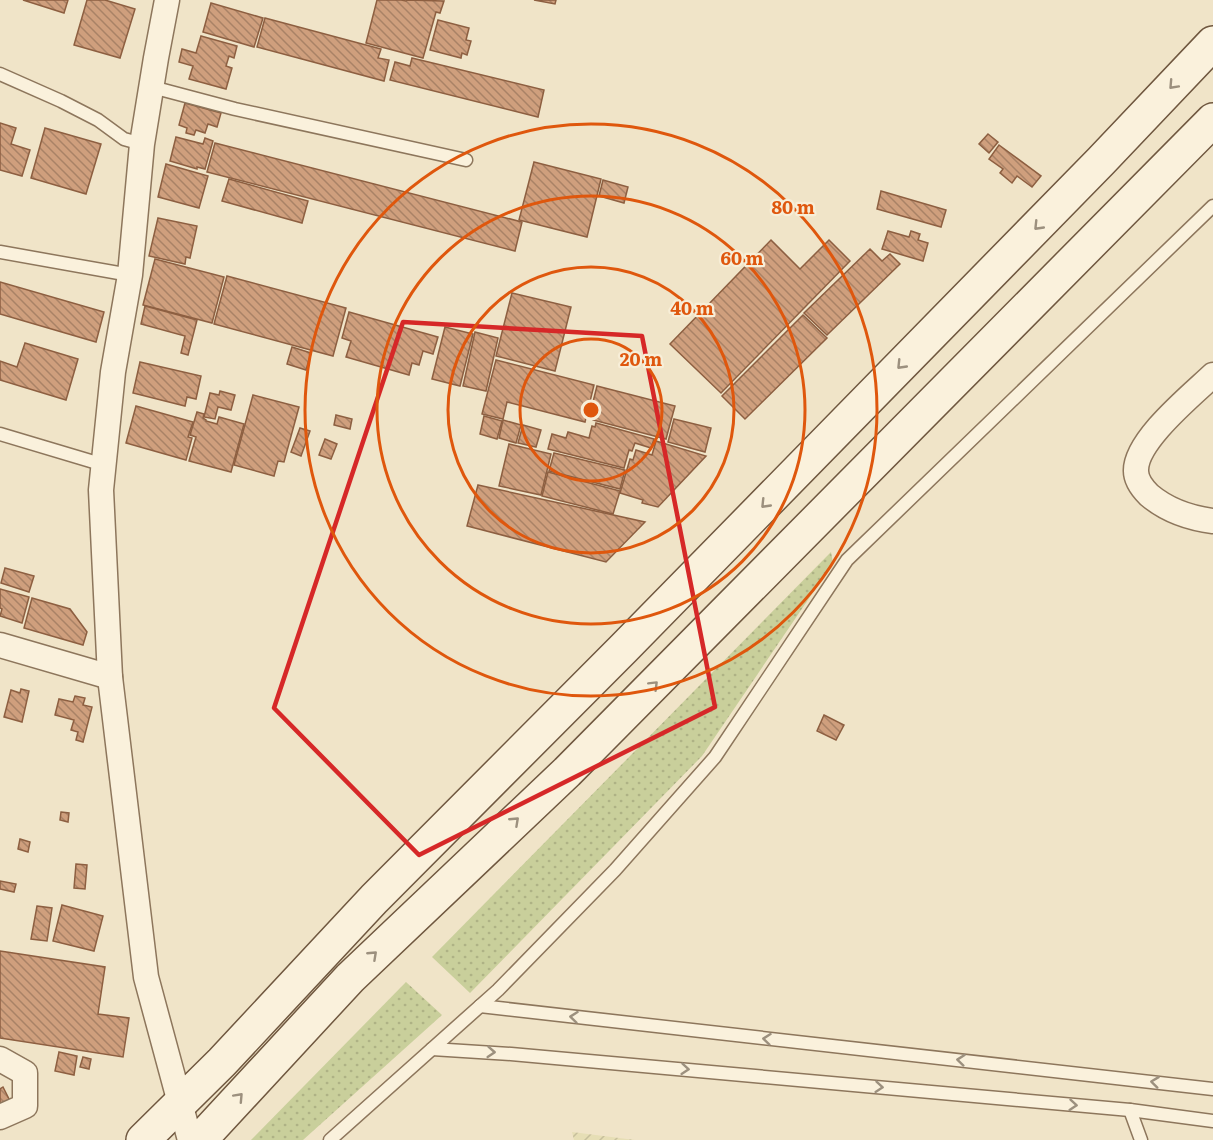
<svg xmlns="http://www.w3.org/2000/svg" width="1213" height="1140" viewBox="0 0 1213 1140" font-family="Literata,serif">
  <defs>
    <pattern id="farmland-furrows" width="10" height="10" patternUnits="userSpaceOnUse" patternTransform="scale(1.5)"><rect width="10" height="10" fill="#e6deb5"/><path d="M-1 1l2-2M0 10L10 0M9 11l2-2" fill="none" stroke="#c6bf9b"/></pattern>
    <pattern id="grass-dots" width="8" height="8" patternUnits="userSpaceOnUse" patternTransform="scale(1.5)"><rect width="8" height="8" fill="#c9cf9b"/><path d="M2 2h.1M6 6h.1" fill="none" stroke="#aeb285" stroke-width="1.8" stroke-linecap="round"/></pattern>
    <pattern id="building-back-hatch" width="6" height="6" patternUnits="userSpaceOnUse" patternTransform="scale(1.5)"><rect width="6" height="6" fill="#cf9f7d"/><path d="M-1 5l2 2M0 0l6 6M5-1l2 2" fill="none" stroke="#a98266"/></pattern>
  </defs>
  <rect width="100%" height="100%" fill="#f0e4c8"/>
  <polygon fill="url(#farmland-furrows)" points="572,1132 635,1140 574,1140"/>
  <g fill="url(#grass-dots)">
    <polygon points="831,552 833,563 702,756 470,993 432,957"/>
    <polygon points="406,982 442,1015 303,1140 251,1140"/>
  </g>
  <g fill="url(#building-back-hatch)" stroke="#8d5f41" stroke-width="1.5">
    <polygon points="23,0 68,0 64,13"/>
    <polygon points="87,0 105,0 135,9 120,58 74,45"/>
    <polygon points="377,0 401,0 406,1 407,0 444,1 440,13 436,12 423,58 366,43"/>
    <polygon points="534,0 556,0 555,4"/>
    <polygon points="211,3 263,18 254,47 203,32"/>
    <polygon points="265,18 381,49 378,58 389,60 384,81 257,47"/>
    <polygon points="438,20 469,28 466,40 471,41 467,55 462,53 461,58 430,50"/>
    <polygon points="201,36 237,46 234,58 229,56 226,66 232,68 226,89 189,79 193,66 179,62 182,49 196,53"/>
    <polygon points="412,58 544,90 538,117 390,80 395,62 410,66"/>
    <polygon points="185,103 221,113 217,127 208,124 205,133 196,130 194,135 186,133 187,128 179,125"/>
    <polygon points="0,123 16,128 11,144 30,150 22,176 0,170"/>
    <polygon points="45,128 101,144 86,194 31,178"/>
    <polygon points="988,134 998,142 989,153 979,144"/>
    <polygon points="176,137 203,144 205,138 213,141 205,169 197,167 197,169 170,161"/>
    <polygon points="215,143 522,222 515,251 207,172"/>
    <polygon points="999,145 1041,176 1032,187 1017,176 1012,183 1000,173 1003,169 989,159"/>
    <polygon points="534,162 601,179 587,237 519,220"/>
    <polygon points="166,164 208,176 199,208 158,197"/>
    <polygon points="229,179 308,201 302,223 222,201"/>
    <polygon points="603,180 628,187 624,203 599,196"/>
    <polygon points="881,191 946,210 941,227 877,209"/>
    <polygon points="158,218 197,226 190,258 186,257 185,264 149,256"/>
    <polygon points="888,231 909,237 911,231 920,234 918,240 928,243 923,261 882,249"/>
    <polygon points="771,240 800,269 829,240 850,261 721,393 670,344"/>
    <polygon points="870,249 882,261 890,254 900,264 827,335 804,313"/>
    <polygon points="155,259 224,277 212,323 143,305"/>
    <polygon points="227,276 346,308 333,356 214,324"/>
    <polygon points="0,282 104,312 96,342 0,314"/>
    <polygon points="512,293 571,307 555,371 496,356"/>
    <polygon points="145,306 197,320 188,355 181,353 185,336 141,324"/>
    <polygon points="349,312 438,337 433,354 423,351 419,365 412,363 409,375 346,357 351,341 342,338"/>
    <polygon points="803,315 827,338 745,419 722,396"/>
    <polygon points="445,327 473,334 460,386 432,379"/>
    <polygon points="475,332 498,338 486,391 463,386"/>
    <polygon points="25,343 78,359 66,400 0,380 0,361 17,367"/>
    <polygon points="292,347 311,353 306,370 287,364"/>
    <polygon points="496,360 594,385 585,422 507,402 503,419 482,414"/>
    <polygon points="140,362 201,376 196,399 187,397 185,406 133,393"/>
    <polygon points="597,386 675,406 666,439 593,420 594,415 590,414"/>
    <polygon points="220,391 235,395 231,410 218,407 215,419 204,417 210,393 219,395"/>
    <polygon points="253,395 299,407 284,462 278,461 274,476 234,465"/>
    <polygon points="136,406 193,422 188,437 192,438 186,460 126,443"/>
    <polygon points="197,412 204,414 203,418 206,420 206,421 217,424 219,417 244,424 231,472 189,461 196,437 190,435"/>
    <polygon points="336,415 352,419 350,429 334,425"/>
    <polygon points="484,416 502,421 497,439 480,434"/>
    <polygon points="674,419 711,428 705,452 668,442"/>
    <polygon points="503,420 521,425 516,443 499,438"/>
    <polygon points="596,423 654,439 651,448 635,443 632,451 629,450 624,468 548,449 552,434 566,438 568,432 589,438 592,426 595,427"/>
    <polygon points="523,425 541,430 536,447 518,443"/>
    <polygon points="300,428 310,431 301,456 291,452"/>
    <polygon points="325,439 337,444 331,459 319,455"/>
    <polygon points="656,441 706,456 658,507 642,503 643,500 620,493 630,459 633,460 636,450 652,455"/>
    <polygon points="509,444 551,454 541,495 499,486"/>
    <polygon points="554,453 625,470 620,489 549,471"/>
    <polygon points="548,472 620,491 613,514 542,496"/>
    <polygon points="478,485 645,522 606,562 467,526"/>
    <polygon points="5,568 34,576 29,592 1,583"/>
    <polygon points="0,589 29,597 22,623 0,616 2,609 0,608"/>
    <polygon points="32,598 70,609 87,632 83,645 24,628"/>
    <polygon points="21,689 29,691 22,722 4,717 11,690 20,693"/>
    <polygon points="75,696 85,698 83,705 92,707 83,742 76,740 78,732 71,730 74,720 55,715 59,699 73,702"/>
    <polygon points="824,715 844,725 836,740 817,731"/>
    <polygon points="61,812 69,813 68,822 60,820"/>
    <polygon points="20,839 30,842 28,852 18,849"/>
    <polygon points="76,864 87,865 85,889 74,888"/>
    <polygon points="0,881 16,884 14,892 0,889"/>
    <polygon points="62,905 103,916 94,951 53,941"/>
    <polygon points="37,906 52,908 47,941 31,939"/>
    <polygon points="0,951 105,967 98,1014 129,1018 123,1057 0,1038"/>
    <polygon points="59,1052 77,1056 74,1075 55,1071"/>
    <polygon points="83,1057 91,1059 89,1069 80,1067"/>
    <polygon points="3,1087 10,1101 0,1106 0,1089"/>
  </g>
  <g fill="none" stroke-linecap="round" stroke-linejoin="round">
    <g stroke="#8d765c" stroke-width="15">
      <g id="service">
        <polyline points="0,74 61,101 98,120 124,139 142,144"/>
        <polyline points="152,87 235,109 466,160"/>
        <polyline points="0,252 130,275"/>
        <polyline points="0,434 104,465"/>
        <polyline points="480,1006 1213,1089"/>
        <polyline points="432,1049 511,1054 1130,1110 1213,1121"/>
        <polyline points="1130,1110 1141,1140"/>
        <polyline points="330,1140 498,990 615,870 715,757 847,560 1213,206"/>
      </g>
    </g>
    <g stroke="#8d765c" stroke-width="27">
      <g id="minor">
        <polyline points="167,0 156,58 142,144 130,275 113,372 101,490 110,677 146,977 190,1140"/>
        <path d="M 1213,375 C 1192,395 1135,441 1136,471 C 1136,481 1143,489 1149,495 C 1168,511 1189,518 1213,521"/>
        <polyline points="0,645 110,677"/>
        <polyline points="0,1059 25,1073 25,1106 0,1117"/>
      </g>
    </g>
    <g stroke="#6f573f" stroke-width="36">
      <g id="secondary">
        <polyline points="143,1140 222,1062 374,899 624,648 1101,161 1213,43"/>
        <polyline points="200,1140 350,978 567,772 1213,120"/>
      </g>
    </g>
    <use href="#service" stroke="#faf1dc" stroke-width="12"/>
    <use href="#minor" stroke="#faf1dc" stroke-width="24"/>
    <use href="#secondary" stroke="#faf1dc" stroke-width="33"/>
  </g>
  <defs><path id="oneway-chevron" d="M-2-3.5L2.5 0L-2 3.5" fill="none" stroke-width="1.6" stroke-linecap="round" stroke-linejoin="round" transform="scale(1.5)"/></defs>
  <g stroke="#9c907e">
    <use href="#oneway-chevron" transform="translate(1173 85) rotate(133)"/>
    <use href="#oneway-chevron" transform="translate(1038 226) rotate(134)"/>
    <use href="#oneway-chevron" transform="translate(901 365) rotate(134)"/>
    <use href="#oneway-chevron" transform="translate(765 504) rotate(134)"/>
    <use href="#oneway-chevron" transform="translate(654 685) rotate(-45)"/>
    <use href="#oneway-chevron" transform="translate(515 821) rotate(-43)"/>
    <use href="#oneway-chevron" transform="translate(373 955) rotate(-43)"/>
    <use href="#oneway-chevron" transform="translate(574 1017) rotate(-174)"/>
    <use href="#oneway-chevron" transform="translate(767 1039) rotate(-174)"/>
    <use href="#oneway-chevron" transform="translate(491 1052) rotate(4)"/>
    <use href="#oneway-chevron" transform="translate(961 1060) rotate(-174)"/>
    <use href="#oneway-chevron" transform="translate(685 1069) rotate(5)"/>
    <use href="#oneway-chevron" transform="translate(1155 1082) rotate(-173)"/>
    <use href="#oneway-chevron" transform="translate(879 1087) rotate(5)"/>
    <use href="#oneway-chevron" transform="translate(239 1097) rotate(-47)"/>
    <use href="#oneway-chevron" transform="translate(1073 1105) rotate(5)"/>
  </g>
  <path fill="none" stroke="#d62828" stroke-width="4.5" stroke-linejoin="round" d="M 403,322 L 642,336 L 715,707 L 419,855 L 274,708 Z"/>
  <g fill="none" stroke="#df570d" stroke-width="3">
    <circle cx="591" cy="410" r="71"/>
    <circle cx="591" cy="410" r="143"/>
    <circle cx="591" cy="410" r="214"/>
    <circle cx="591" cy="410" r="286"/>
  </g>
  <circle cx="591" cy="410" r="9" fill="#df570d" stroke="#f7eed8" stroke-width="3"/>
  <g font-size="18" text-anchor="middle" font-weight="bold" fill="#df570d" stroke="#f7eed8" stroke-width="4.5" stroke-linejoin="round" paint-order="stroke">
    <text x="793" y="214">80 m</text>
    <text x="742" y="265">60 m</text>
    <text x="692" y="315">40 m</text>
    <text x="641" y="366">20 m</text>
  </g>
</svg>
